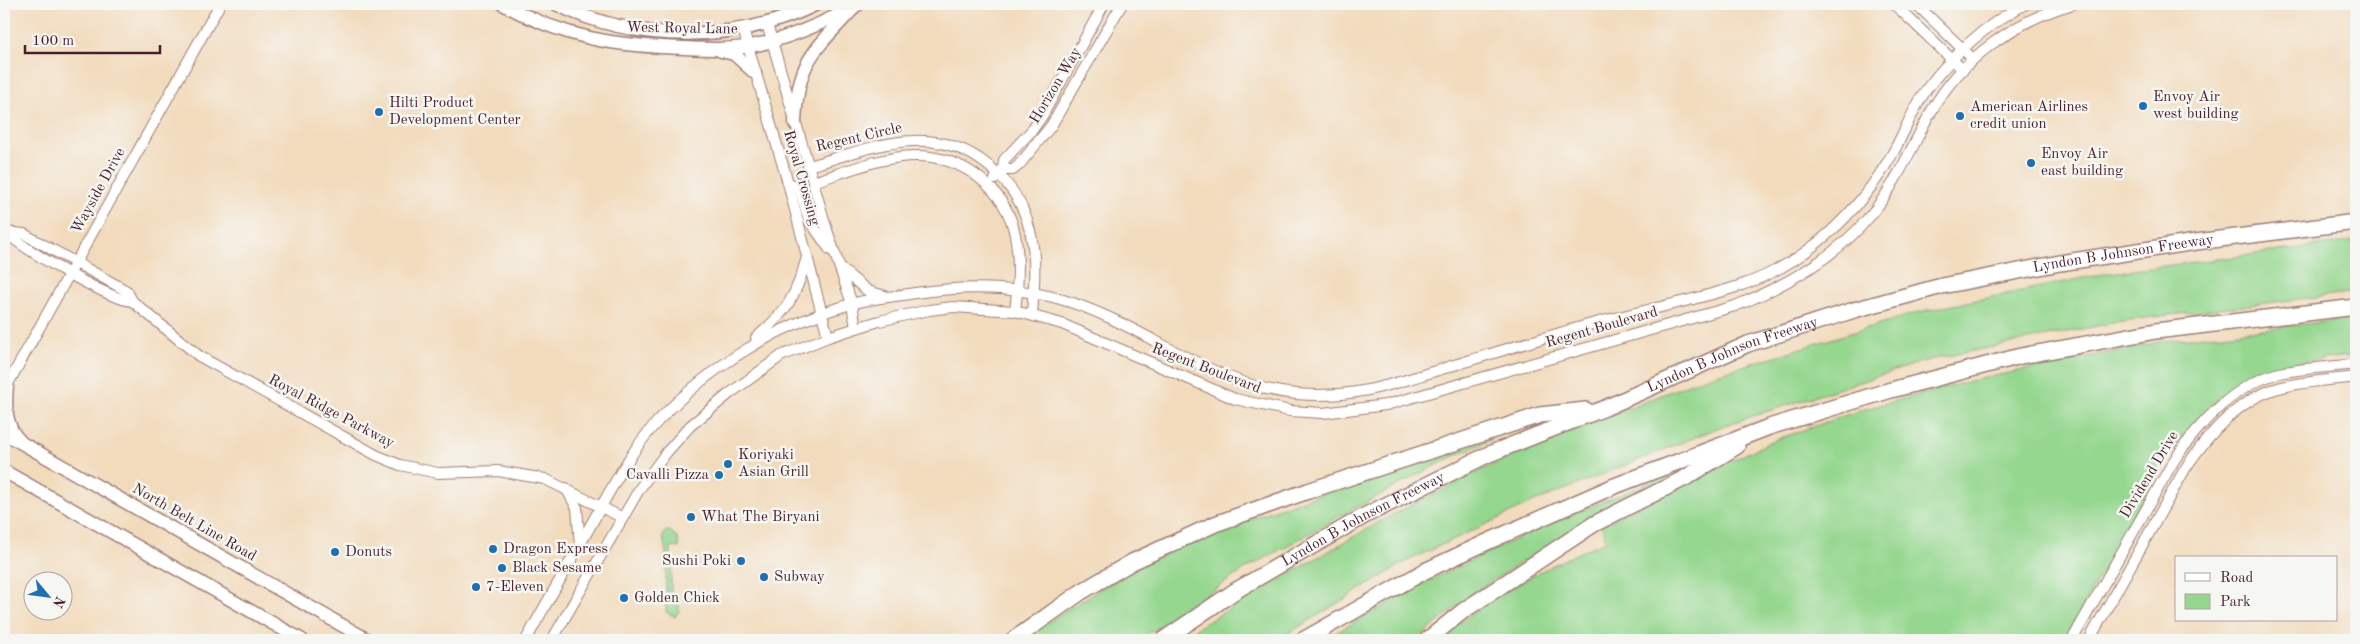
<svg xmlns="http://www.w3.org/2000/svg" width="2360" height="644" viewBox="0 0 2360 644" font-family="'Old Standard TT',serif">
  <rect width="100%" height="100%" fill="#f6f6f2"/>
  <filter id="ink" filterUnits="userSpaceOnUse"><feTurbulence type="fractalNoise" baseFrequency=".02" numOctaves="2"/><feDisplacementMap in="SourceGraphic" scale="10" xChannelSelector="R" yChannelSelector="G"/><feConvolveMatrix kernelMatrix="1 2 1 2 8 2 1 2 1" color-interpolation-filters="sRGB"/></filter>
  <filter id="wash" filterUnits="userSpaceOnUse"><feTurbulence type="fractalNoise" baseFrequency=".0096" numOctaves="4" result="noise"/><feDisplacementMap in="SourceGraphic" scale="20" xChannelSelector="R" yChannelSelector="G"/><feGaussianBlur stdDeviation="1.12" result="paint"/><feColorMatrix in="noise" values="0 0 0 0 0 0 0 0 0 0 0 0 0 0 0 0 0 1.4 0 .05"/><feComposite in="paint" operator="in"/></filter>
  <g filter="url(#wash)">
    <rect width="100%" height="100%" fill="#f2dbbd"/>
    <g fill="#95d78f" stroke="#707b5d">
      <polygon points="2356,241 2356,292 2122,321 1928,360 1725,425 1534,502 1409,560 1277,640 1181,640 1197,628 1384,519 1508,457 1701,379 1919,312 2103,274"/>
      <path d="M 2356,318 L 2356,355 C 2323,360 2287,360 2256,375 C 2191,406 2158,471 2125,531 C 2105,567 2084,604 2064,640 L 1437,640 C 1490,598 1544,566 1606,541 L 1601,525 L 1772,441 L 1858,411 L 1970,381 L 2164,341 Z"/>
      <polygon points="1489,434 1492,439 1446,460 1338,517 1244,570 1138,640 1023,640 1058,615 1142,564 1207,534"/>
      <polygon points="1669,475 1670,478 1587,522 1480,588 1416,640 1323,640 1421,585 1547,524"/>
      <polygon points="670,531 677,537 679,547 671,548 671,603 679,604 679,611 675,617 666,612 666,554 663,536 665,532"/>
    </g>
  </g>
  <g filter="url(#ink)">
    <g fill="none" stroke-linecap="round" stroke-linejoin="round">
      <g stroke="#9e7d74" stroke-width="12">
        <g id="minor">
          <polyline points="1894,4 1963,70"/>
          <polyline points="1916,4 1973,59"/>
          <polyline points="767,24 827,230 852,304 856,328"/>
          <polyline points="743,29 788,183 828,337"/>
          <path d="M 809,166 C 842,157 878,142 913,141 C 968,138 1018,178 1030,231 C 1037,257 1034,288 1032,315"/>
          <polyline points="1003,170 1013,170 1019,165 1051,126 1122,4"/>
          <polyline points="995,179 1003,170 1004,160 1033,129 1042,116 1104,4"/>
          <path d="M 813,182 C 845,172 882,156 916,156 C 963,156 1006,189 1015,235 C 1020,260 1018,287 1015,311"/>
          <polyline points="788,183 799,187 809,220 830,250"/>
          <polyline points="4,232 24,234 127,291 132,301 199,356 376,455 400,465 438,473 498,471 545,479 623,518"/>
          <path d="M 5,232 C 26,250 107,299 132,301"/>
          <polyline points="841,269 868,291 885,296"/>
          <path d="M 756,338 C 787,311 796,297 807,257"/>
          <polyline points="4,391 220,4"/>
          <polyline points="566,488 577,508 580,545"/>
          <path d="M 526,640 C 548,600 571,561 593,521 C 613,486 631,450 658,421 C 710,366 778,324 851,304 C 872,298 893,297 915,293 C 962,286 1013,286 1060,299 C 1142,322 1209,386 1296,394 C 1356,399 1393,384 1448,367 C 1495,353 1541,338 1588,325 C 1638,311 1690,302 1739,286 C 1806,264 1860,212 1894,151 C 1906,129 1914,106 1929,86 C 1955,52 1988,24 2025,4"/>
          <path d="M 552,640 L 640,488 L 666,453 L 690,426 L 729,394 L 781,356 L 828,337 L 879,321 L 929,310 L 953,307 L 1015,311 L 1062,324 L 1235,399 L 1290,411 L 1323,413 L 1386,405 L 1735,306 C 1785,286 1835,258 1870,216 C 1897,183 1911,148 1931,112 C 1960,59 2016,20 2073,4"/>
          <path d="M 2072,640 L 2173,462 C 2198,424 2236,382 2284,372 C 2307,368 2332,367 2356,364"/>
          <path d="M 2089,640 L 2185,469 C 2208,434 2243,394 2287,386 C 2310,381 2333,380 2356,377"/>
        </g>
      </g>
      <g stroke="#9e7d74" stroke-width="15">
        <g id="major">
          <path d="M 503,4 C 565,39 616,46 685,48 C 707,49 729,50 750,46 C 787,40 826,22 859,4"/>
          <path d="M 556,4 C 635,43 737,44 817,4"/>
          <polyline points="721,51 734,54 755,73"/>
          <path d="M 795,124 C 797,62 812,53 852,10"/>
          <path d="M 7,386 C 5,405 5,427 20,441"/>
          <polyline points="4,433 368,640"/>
          <polyline points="4,471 302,640"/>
        </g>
      </g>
      <g stroke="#9e7d74" stroke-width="18">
        <g id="highway">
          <polyline points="1013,640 1081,592 1132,562 1215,524 1308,491 1540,415 1586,410"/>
          <path id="s1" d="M 1163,640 L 1235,591 L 1366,515 L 1489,454 L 1605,408 L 1748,344 L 1854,310 L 1942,286 L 2060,263 L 2196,242 L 2356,222"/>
          <polyline points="1303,640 1425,571 1487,542 1612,487 1769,427 1891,390 2021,356 2156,331 2356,307"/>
          <polyline points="1427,640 1463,611 1594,524 1685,478 1737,446"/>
        </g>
      </g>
      <use href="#minor" stroke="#fff" stroke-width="10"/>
      <use href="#major" stroke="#fff" stroke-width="12"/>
      <use href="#highway" stroke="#fff" stroke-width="15"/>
    </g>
  </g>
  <g fill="#1f6fb2" stroke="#f6f6f2" stroke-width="2">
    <circle cx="2143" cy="106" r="5"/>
    <circle cx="379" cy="112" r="5"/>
    <circle cx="1960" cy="116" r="5"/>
    <circle cx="2031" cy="163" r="5"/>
    <circle cx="728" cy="464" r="5"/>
    <circle cx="719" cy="475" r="5"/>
    <circle cx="691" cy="517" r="5"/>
    <circle cx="493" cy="549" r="5"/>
    <circle cx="335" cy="552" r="5"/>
    <circle cx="741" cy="561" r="5"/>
    <circle cx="502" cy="568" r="5"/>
    <circle cx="764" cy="577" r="5"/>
    <circle cx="476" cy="587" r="5"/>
    <circle cx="624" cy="598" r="5"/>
  </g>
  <g text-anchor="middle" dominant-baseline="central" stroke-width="5" stroke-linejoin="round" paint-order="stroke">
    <g font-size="15" fill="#4a1f2b" stroke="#f6f6f2">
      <text transform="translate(682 29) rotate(1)">West Royal Lane</text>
      <text transform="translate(1056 86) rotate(-59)">Horizon Way</text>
      <text transform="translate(859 138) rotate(-13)">Regent Circle</text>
      <text transform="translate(801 178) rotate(74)">Royal Crossing</text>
      <text transform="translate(99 191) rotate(-61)">Wayside Drive</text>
      <text stroke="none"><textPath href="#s1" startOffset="1044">Lyndon B Johnson Freeway</textPath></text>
      <text transform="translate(1602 328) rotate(-16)">Regent Boulevard</text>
      <text stroke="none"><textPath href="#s1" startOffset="639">Lyndon B Johnson Freeway</textPath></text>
      <text transform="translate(1206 369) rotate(21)">Regent Boulevard</text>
      <text transform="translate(331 412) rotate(28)">Royal Ridge Parkway</text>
      <text transform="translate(2150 475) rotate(-59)">Dividend Drive</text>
      <text stroke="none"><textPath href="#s1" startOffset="234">Lyndon B Johnson Freeway</textPath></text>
      <text transform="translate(194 523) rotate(30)">North Belt Line Road</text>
    </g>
    <g font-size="15" fill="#4a1f2b" stroke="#f6f6f2" text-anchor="start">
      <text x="2153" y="97">Envoy Air<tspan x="2153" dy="17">west building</tspan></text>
      <text x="389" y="103">Hilti Product<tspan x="389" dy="17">Development Center</tspan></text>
      <text x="1970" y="107">American Airlines<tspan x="1970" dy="17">credit union</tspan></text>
      <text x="2041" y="154">Envoy Air<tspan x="2041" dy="17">east building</tspan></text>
      <text x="738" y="455">Koriyaki<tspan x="738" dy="17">Asian Grill</tspan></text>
      <text x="709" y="475" text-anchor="end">Cavalli Pizza</text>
      <text x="701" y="517">What The Biryani</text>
      <text x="503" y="549">Dragon Express</text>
      <text x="345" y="552">Donuts</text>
      <text x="731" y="561" text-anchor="end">Sushi Poki</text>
      <text x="512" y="568">Black Sesame</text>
      <text x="774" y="577">Subway</text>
      <text x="486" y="587">7-Eleven</text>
      <text x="634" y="598">Golden Chick</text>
    </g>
  </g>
  <rect width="2360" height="644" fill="none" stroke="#f6f6f2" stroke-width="20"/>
  <rect x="2175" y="556" width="162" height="65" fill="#f6f6f2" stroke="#b1a0a2"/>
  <rect x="2185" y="573" width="25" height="8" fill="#ffffff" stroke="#b1a0a2"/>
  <text x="2220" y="582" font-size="15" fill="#4a1f2b">Road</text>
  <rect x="2185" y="594" width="25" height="15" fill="#95d78f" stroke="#b1a0a2"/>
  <text x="2220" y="606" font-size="15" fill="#4a1f2b">Park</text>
  <g transform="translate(48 596) rotate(119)"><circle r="24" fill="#f6f6f2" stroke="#b1a0a2"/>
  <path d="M0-4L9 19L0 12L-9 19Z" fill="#1f6fb2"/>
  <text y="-8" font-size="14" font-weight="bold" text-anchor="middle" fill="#4a1f2b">N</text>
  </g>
  <path d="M25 45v8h135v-8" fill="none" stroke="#4a1f2b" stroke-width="2.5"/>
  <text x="32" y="45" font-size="15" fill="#4a1f2b" stroke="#f6f6f2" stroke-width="4" paint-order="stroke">100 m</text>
</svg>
